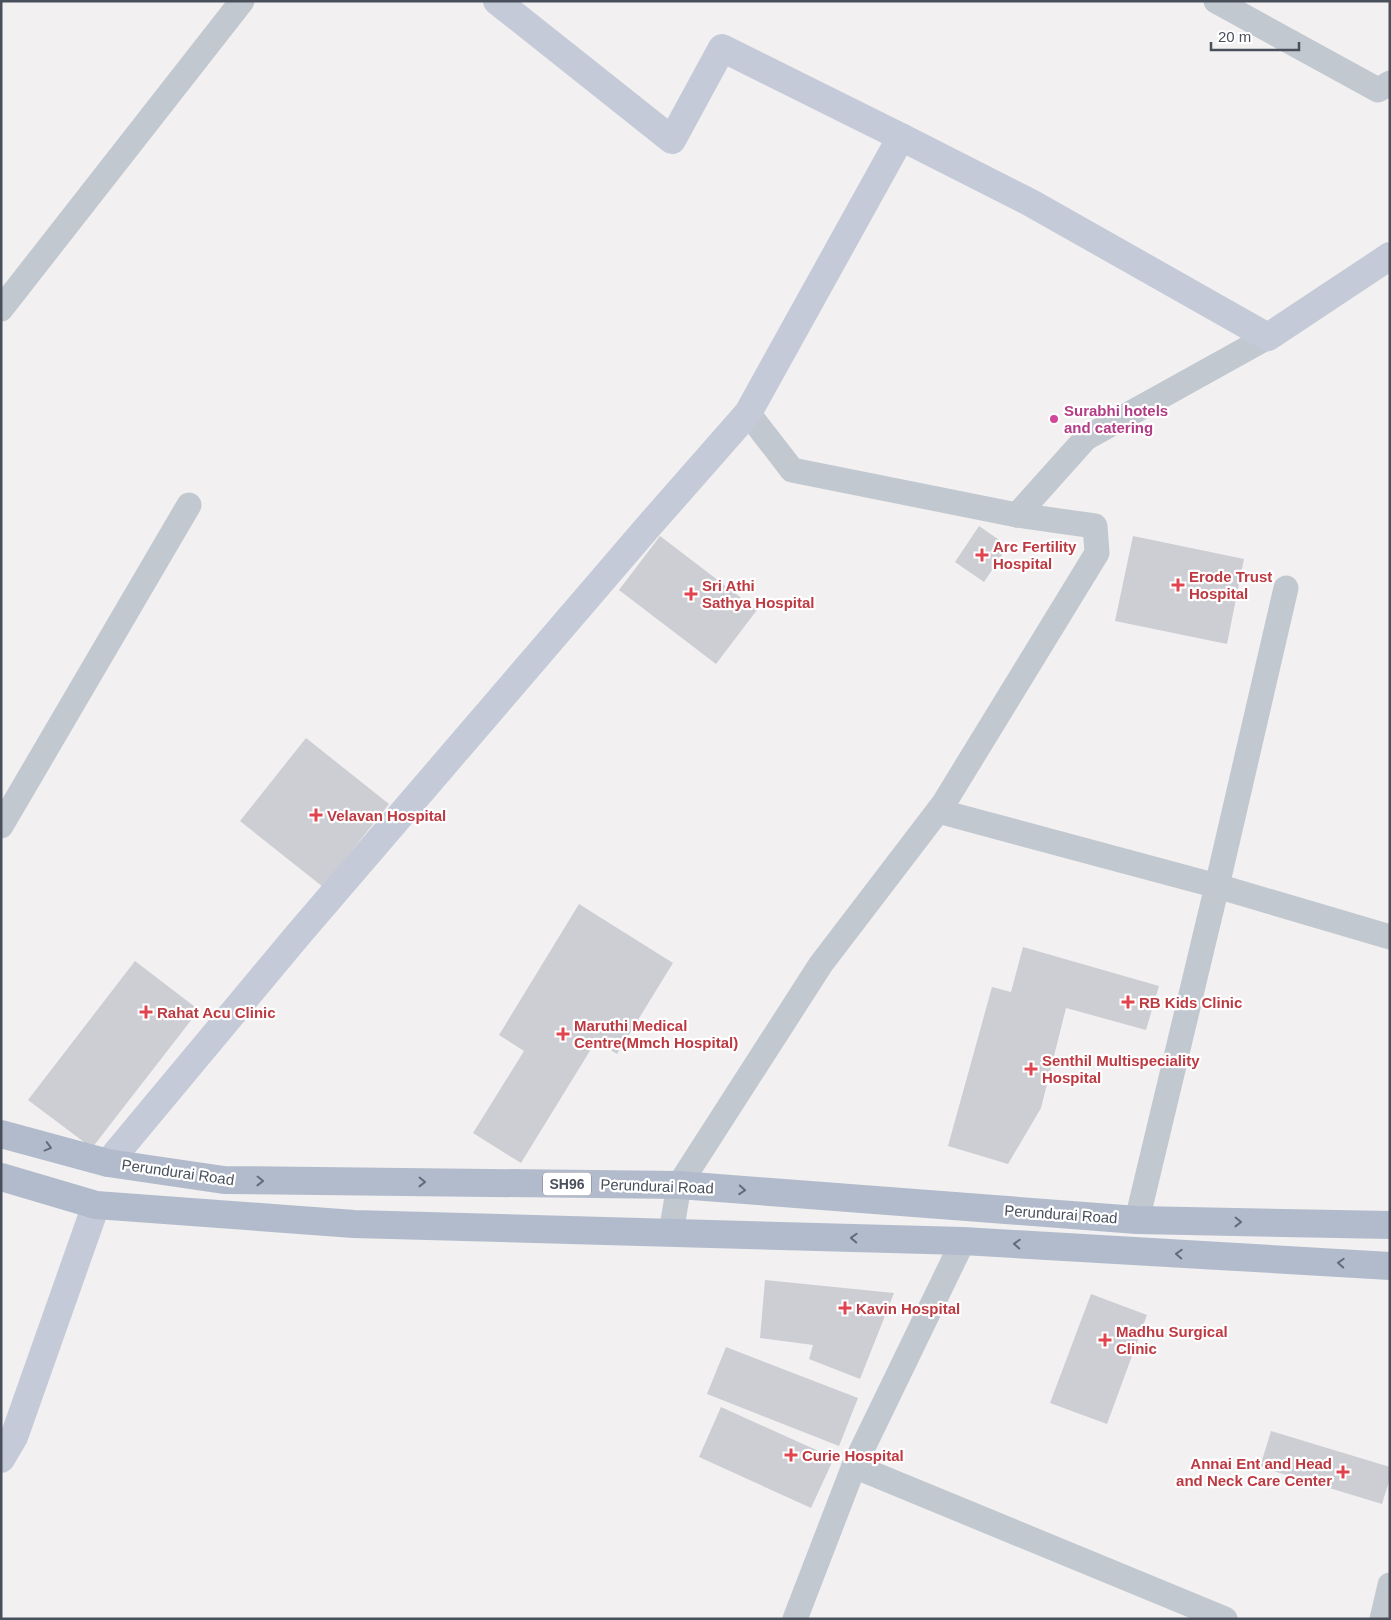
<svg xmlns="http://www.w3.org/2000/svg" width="1391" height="1620" viewBox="0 0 1391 1620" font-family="Helvetica,sans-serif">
  <rect width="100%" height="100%" fill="#f2f0f0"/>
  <g fill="#cdced4">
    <polygon points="979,526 1008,546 984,582 955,562"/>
    <polygon points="660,536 757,610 716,664 619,590"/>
    <polygon points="1133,536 1244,559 1227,644 1115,621"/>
    <polygon points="306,738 389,804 323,887 240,821"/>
    <polygon points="579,904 673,963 617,1054 596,1041 521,1163 473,1133 524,1051 499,1035"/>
    <polygon points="1023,947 1159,986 1146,1030 1066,1008 1041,1108 1008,1164 948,1146 992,987 1011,992"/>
    <polygon points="135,961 199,1010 92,1148 28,1100"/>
    <polygon points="765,1280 894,1293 860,1379 809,1359 813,1345 760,1338"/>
    <polygon points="1091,1294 1147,1315 1107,1424 1050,1403"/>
    <polygon points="726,1347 858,1398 839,1446 707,1394"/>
    <polygon points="721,1407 834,1458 811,1508 699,1457"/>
    <polygon points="1271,1431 1390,1467 1390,1478 1382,1504 1260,1467"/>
  </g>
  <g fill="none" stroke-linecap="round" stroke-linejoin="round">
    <g stroke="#c2c8d0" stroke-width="25">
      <polyline points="1216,1 1378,90 1390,83"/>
      <polyline points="1,309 242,1"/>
      <polyline points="748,413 792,470 1017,515"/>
      <polyline points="938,811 1217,886 1390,937"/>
      <polyline points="1,826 189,505"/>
      <polyline points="1137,1220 1217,886 1286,588"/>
      <polyline points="671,1233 679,1185 821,964 944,803 1097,553 1095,526 1017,515 1086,438 1268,337"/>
      <polyline points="854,1466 1225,1619"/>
      <polyline points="795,1619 854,1466 963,1241"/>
      <polyline points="1382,1619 1390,1585"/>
    </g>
    <g stroke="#c4cad7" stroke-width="28">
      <polyline points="497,1 672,140 722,48 901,137"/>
      <polyline points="108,1163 297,936 647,528 748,413 901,137 1031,203 1268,337 1390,256"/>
      <polyline points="1,1459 14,1437 96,1205"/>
    </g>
    <g stroke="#b2bbcc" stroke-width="28">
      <polyline points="1,1134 108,1163 224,1180 679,1185 1137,1220 1390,1225"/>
      <polyline points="1,1177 96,1205 354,1224 963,1241 1390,1266"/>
    </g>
  </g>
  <defs><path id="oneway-chevron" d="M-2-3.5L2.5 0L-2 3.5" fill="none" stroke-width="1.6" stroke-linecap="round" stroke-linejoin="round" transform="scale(1.25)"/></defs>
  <g stroke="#636b78">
    <use href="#oneway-chevron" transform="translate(48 1147) rotate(15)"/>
    <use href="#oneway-chevron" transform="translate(260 1181) rotate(1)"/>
    <use href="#oneway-chevron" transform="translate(422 1182) rotate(1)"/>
    <use href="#oneway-chevron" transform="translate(742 1190) rotate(4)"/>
    <use href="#oneway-chevron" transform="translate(1238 1222) rotate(1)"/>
    <use href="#oneway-chevron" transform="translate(854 1238) rotate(-178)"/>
    <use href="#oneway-chevron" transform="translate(1017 1244) rotate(-177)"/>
    <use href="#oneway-chevron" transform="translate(1179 1254) rotate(-177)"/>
    <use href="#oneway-chevron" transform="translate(1341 1263) rotate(-177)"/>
  </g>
  <circle fill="#d1479c" stroke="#fff" stroke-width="2" cx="1054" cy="419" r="5"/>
  <g fill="#e0444e" stroke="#fff" stroke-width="2">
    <path d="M979.5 547.5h5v5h5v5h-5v5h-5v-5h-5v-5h5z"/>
    <path d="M1175.5 577.5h5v5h5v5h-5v5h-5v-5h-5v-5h5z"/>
    <path d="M688.5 586.5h5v5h5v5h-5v5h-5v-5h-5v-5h5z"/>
    <path d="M313.5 807.5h5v5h5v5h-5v5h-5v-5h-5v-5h5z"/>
    <path d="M1125.5 994.5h5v5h5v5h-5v5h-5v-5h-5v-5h5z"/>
    <path d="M143.5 1004.5h5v5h5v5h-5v5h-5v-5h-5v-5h5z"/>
    <path d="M560.5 1026.5h5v5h5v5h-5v5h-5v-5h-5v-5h5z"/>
    <path d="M1028.5 1061.5h5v5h5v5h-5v5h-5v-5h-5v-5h5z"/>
    <path d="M842.5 1300.5h5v5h5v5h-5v5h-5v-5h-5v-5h5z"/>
    <path d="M1102.5 1332.5h5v5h5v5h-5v5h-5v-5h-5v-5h5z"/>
    <path d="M788.5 1447.5h5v5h5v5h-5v5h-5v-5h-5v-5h5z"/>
    <path d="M1340.5 1464.5h5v5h5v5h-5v5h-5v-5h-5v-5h5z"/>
  </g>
  <g text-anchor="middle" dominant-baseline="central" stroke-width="4.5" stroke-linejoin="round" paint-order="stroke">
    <rect fill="#fff" stroke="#80848d" stroke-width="1" x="543" y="1172.5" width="48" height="23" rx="4"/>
    <g font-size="14" font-weight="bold" fill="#49505c">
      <text x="567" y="1184">SH96</text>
    </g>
    <g font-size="15" font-weight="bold" fill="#b23c85" stroke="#fff" text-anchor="start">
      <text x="1064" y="410">Surabhi hotels<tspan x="1064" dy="17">and catering</tspan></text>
    </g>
    <g font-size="15" font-weight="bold" fill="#be3a42" stroke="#fff" text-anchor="start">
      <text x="993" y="546">Arc Fertility<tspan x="993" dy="17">Hospital</tspan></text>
      <text x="1189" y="576">Erode Trust<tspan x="1189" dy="17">Hospital</tspan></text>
      <text x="702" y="585">Sri Athi<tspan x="702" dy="17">Sathya Hospital</tspan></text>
      <text x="327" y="815">Velavan Hospital</text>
      <text x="1139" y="1002">RB Kids Clinic</text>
      <text x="157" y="1012">Rahat Acu Clinic</text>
      <text x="574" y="1025">Maruthi Medical<tspan x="574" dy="17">Centre(Mmch Hospital)</tspan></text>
      <text x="1042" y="1060">Senthil Multispeciality<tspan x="1042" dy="17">Hospital</tspan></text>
      <text x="856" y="1308">Kavin Hospital</text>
      <text x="1116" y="1331">Madhu Surgical<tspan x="1116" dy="17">Clinic</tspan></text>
      <text x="802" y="1455">Curie Hospital</text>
      <text x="1332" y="1463" text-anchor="end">Annai Ent and Head<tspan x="1332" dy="17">and Neck Care Center</tspan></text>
    </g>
    <g font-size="15" fill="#49505c" stroke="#fff">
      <text transform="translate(178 1172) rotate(8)">Perundurai Road</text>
      <text transform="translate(657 1186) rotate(2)">Perundurai Road</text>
      <text transform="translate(1061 1214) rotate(4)">Perundurai Road</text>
    </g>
  </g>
  <rect width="1391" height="1620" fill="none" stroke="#49505c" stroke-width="5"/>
  <path d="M1211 42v8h88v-8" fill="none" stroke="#49505c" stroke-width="2.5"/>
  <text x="1218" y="42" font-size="15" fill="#49505c" stroke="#ffffff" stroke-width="4" paint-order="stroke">20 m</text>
</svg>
